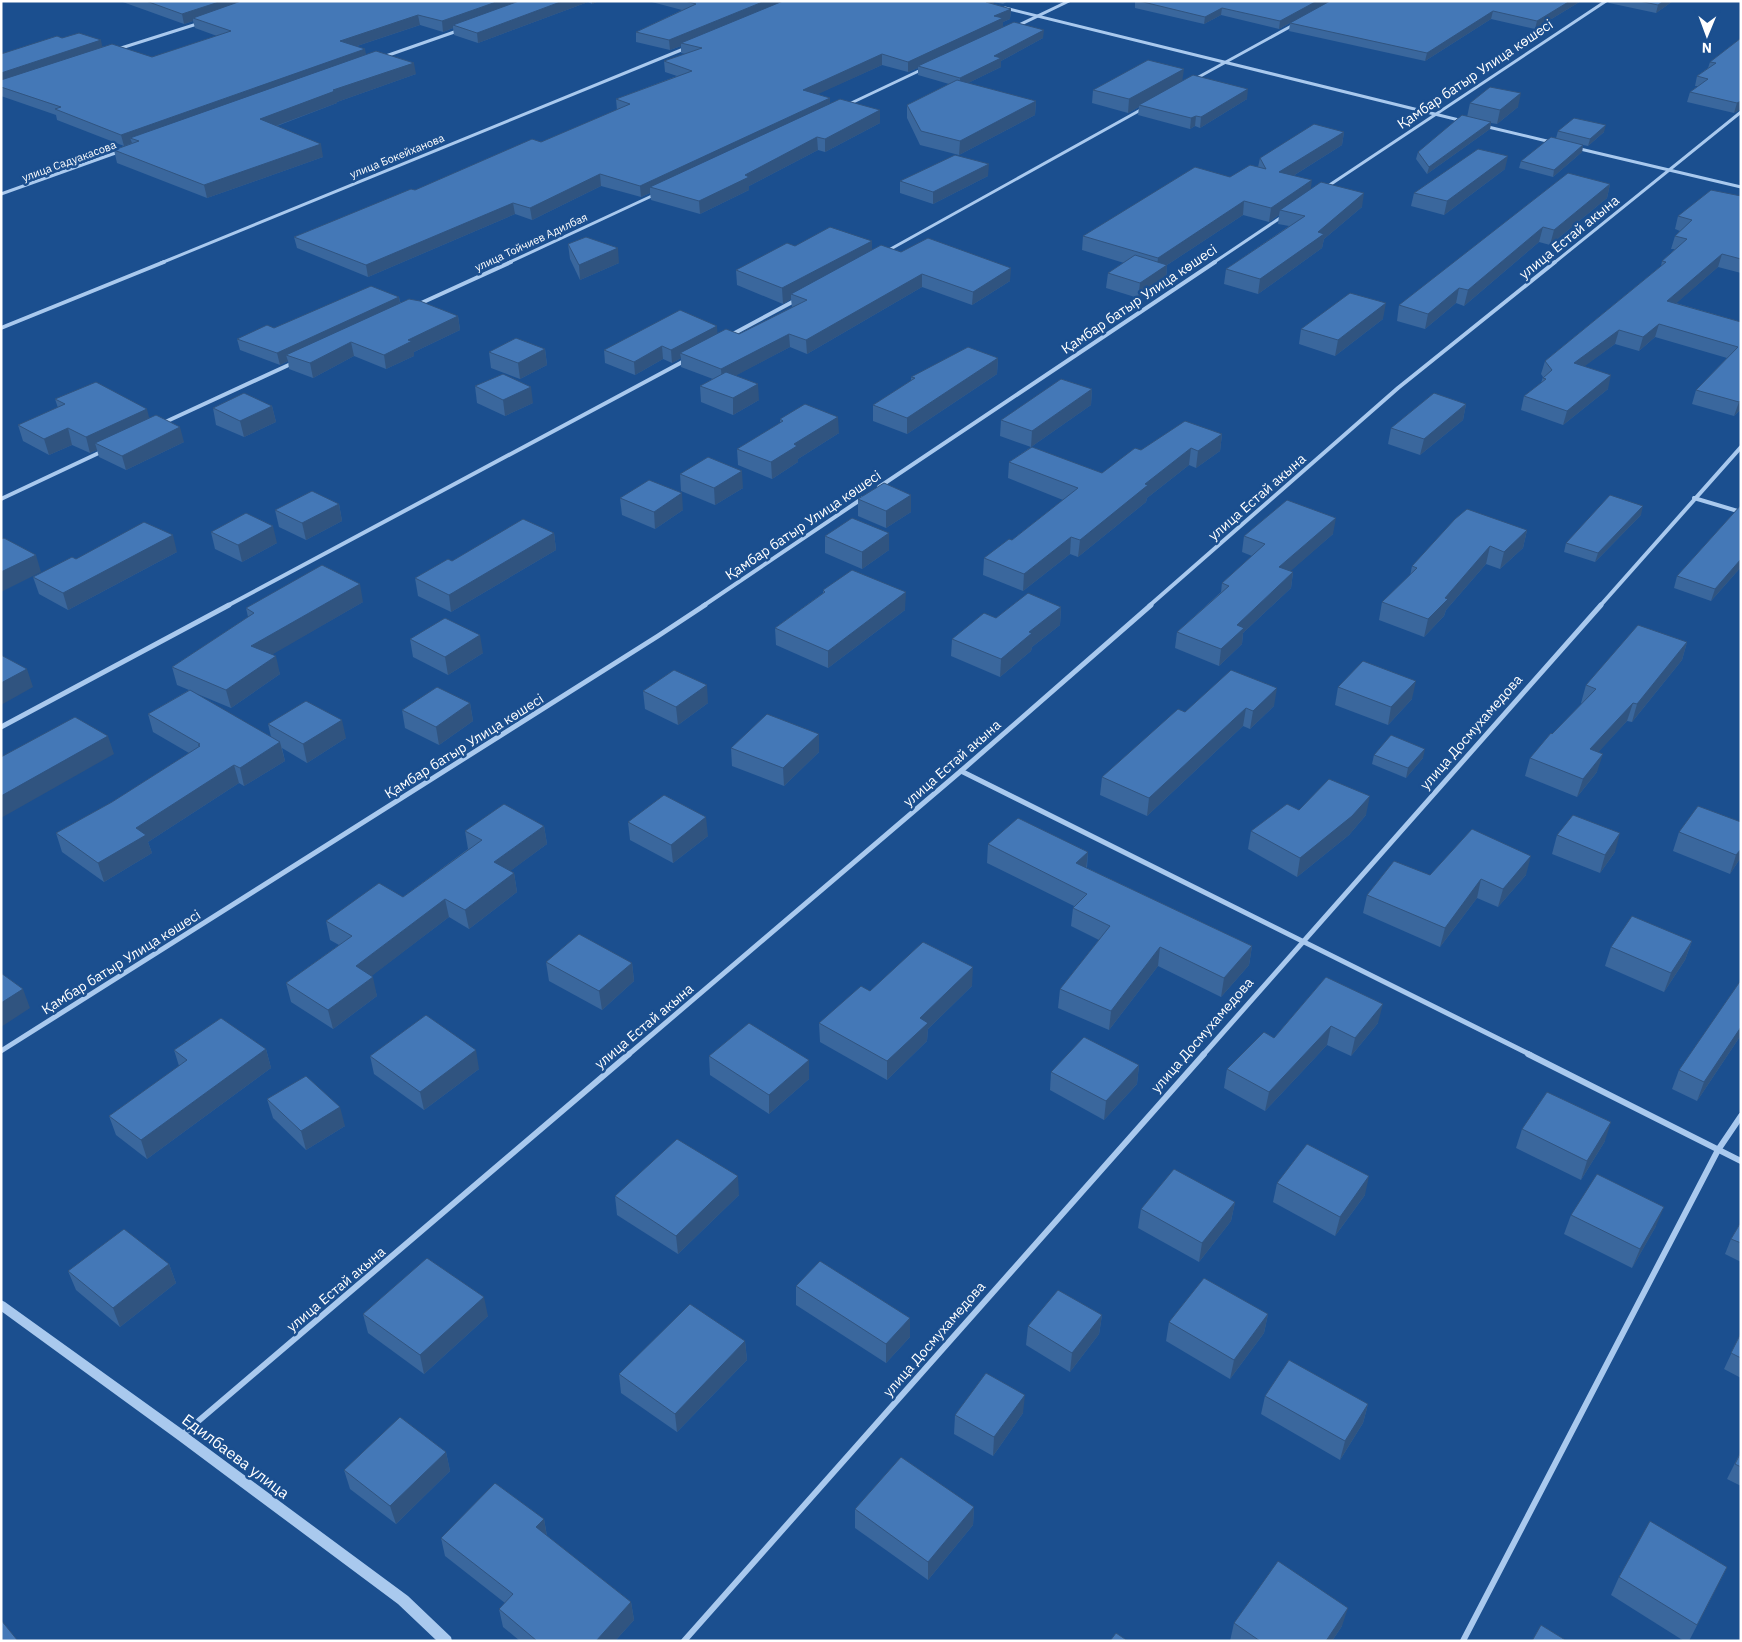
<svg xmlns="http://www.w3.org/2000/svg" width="1742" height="1642" viewBox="0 0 1742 1642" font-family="'IBM Plex Sans',sans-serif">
  <rect width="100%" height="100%" fill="#1b4f8f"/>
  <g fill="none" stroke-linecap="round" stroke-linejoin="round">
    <g stroke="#a9c9ee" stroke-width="3">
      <polyline points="1005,8 1463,121"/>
      <polyline points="1015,27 1069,1"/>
      <polyline points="118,49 200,23"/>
      <polyline points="383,57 460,30"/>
      <polyline points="1195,79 1295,24"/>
      <polyline points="847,105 923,69"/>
      <polyline points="1484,126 1551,142"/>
      <polyline points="1576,148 1741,187"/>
      <polyline points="1325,188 1606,1"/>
      <polyline points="1,194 121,151"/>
      <polyline points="887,251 1144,108"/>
      <polyline points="161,263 686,48"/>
      <polyline points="508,263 656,194"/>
      <polyline points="1213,263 1283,216"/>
      <polyline points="1554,263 1741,112"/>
    </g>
    <g stroke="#a9c9ee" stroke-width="4">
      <polyline points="419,304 511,262"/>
      <polyline points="1,328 164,262"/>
      <polyline points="731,335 796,300"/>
      <polyline points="163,423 293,363"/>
      <polyline points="879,487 1215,262"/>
      <polyline points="1694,498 1741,512"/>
      <polyline points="1,499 103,451"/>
      <polyline points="227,606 686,360"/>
      <polyline points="703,606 863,498"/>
      <polyline points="1149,606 1398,388 1555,262"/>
      <polyline points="1600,606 1741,447"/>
    </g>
    <g stroke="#a9c9ee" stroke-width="5">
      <polyline points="1,727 229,605"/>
      <polyline points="961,771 1531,1055"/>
      <polyline points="1,1051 658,636 705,605"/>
      <polyline points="628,1055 961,771 1151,605"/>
      <polyline points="1203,1055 1601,605"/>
    </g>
    <g stroke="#a9c9ee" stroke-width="6">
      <polyline points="1528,1054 1741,1161"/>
      <polyline points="182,1435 629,1054"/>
      <polyline points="684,1641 1204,1054"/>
      <polyline points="1463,1641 1718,1150 1741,1116"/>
    </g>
    <polygon fill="#a9c9ee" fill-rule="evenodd" points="1,1300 5,1302 186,1432 408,1596 451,1637 452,1641 437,1641 398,1604 178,1440 1,1311"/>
  </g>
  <g fill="#3a679d">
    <polygon points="120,1 599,1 592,4 588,2 478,43 454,35 453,28 443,32 420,25 357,46 366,54 416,74 337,102 337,103 277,126 323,157 207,198 117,163 114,150 132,143 124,146 57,120 56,115 1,96 1,54 62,38 152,57 217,36 195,28 193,21 184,24"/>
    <polygon points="648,1 1008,1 1003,4 994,2 994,4 1011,9 1010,19 1003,22 1003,27 1043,38 1001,61 1001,67 968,83 1036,101 1035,115 959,155 920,145 907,118 907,105 949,84 918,75 918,68 908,72 882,65 817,94 830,98 830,104 880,123 825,152 818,150 749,186 749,190 700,214 651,200 650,193 641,197 601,186 532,220 515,214 368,277 297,248 294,237 541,142 617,110 616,99 677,76 665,72 664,61 685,54 681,53 681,46 670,50 636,42 636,32 682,10"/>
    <polygon points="1135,1 1330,1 1279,29 1221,15 1204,24 1135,8"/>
    <polygon points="1581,1 1535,29 1491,19 1425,61 1289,31 1290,23"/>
    <polygon points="1608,1 1673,1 1656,13 1609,3"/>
    <polygon points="1741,38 1741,109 1734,113 1687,102 1690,92 1698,86 1695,86 1697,76 1708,68 1710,62"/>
    <polygon points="1183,81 1247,99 1200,128 1195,126 1190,129 1138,115 1139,107 1128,113 1092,103 1093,90"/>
    <polygon points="1470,103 1518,107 1497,124 1491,123 1490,129 1427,174 1416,159 1418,152 1467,117"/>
    <polygon points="1558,131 1604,132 1588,146 1583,145 1582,152 1553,177 1519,168 1521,161 1556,138"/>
    <polygon points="1344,132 1342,145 1293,176 1311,189 1362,207 1324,239 1322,248 1258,294 1224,284 1226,269 1289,226 1278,224 1279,215 1269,222 1243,215 1167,265 1166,280 1138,298 1106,288 1108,273 1124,263 1082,250 1083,236 1230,177 1258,167 1260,158"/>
    <polygon points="1505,169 1444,215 1411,206 1414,193"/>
    <polygon points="988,176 933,204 900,193 900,181"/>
    <polygon points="1610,184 1607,198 1550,245 1539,242 1464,306 1456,303 1425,329 1397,321 1399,305"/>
    <polygon points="1741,196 1741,273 1718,267 1676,303 1741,322 1741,409 1734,416 1692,404 1696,390 1727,358 1655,337 1639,351 1615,344 1584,366 1608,389 1563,425 1521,410 1524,396 1541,383 1543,377 1541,374 1545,361 1661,266 1662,261 1675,249 1671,249 1675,236 1680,231 1675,229 1678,216"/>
    <polygon points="568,244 619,263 580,280 570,259"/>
    <polygon points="795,246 901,252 1010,281 972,305 922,287 807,354 790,347 736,375 759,400 733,415 701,402 700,386 713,379 681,367 681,358 672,363 663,359 635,375 605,363 604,350 717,333 739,334 792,307 791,299 783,304 737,285 736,270"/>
    <polygon points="399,297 400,302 458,316 460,330 414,352 414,356 386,369 354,356 313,378 289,369 288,361 280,365 240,350 237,339"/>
    <polygon points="1383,319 1335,356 1299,344 1301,329"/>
    <polygon points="545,349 547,365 520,379 491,368 489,352"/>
    <polygon points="998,358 997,374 907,434 873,421 873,405 911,381 911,377"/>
    <polygon points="475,386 533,403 505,416 477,403"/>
    <polygon points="1092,389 1091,405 1031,447 1102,473 1141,450 1222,434 1220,451 1196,468 1189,465 1147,498 1146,502 1078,557 1070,554 1023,591 983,575 984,558 1012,540 1063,500 1008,478 1009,462 1031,447 1000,436 1001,420"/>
    <polygon points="55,399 149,418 184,442 126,470 99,457 97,450 90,453 72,445 49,455 23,441 18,425 58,408"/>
    <polygon points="1466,404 1463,420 1420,455 1388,444 1391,428"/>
    <polygon points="272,406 276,422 244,437 216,425 213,408"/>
    <polygon points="780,419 839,433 798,459 798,462 772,479 738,465 737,449 780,423"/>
    <polygon points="680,474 743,488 715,505 681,491"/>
    <polygon points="620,498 683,510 655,529 622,515"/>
    <polygon points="858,499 911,512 886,528 858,516"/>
    <polygon points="339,504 342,521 306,540 279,527 275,510"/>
    <polygon points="1741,505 1741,567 1711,601 1674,588 1677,576"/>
    <polygon points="1641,515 1595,562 1564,552 1566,543"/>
    <polygon points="1527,530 1523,548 1500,569 1486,564 1446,610 1444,616 1424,637 1379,620 1382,602 1410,576 1412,566"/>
    <polygon points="211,532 277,543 242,562 215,549"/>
    <polygon points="554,533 556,550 451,612 418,596 415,578 452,561"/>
    <polygon points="889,533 889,550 862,569 825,553 825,536"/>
    <polygon points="1333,534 1290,571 1293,572 1291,588 1243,633 1242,644 1219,666 1175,648 1177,632 1221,592 1222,583 1252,556 1242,552 1244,536"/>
    <polygon points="177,552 68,610 39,594 33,577 76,559"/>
    <polygon points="823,590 905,610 828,668 776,645 775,628 823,593"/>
    <polygon points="363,602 272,654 280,674 231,708 195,693 271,737 268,724 346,738 307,763 282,748 285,761 244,786 239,783 148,842 152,853 104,882 62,852 56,833 112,802 189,753 153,732 148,714 189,690 177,685 172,667 248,617 246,608"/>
    <polygon points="1061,607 1060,625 1032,647 1031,651 1000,677 951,656 952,639 996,618"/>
    <polygon points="410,639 483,653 448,675 413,657"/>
    <polygon points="1687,642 1682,660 1632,722 1627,721 1598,752 1597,772 1577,797 1525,776 1530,758 1582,704 1581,703 1586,685"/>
    <polygon points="1338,687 1412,699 1388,725 1335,705"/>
    <polygon points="643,691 708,703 678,725 645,709"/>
    <polygon points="470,703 473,721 439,745 405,728 402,710"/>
    <polygon points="1274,706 1250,729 1243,726 1147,816 1100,795 1102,777 1185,712"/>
    <polygon points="731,748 819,752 784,786 732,766"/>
    <polygon points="1374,755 1423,758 1406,778 1372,764"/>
    <polygon points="1299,810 1366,815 1349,835 1297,877 1248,849 1251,831"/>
    <polygon points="628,822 708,836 673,863 630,840"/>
    <polygon points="544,826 547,844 510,871 514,873 517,892 469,929 449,917 371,976 377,996 333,1029 291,1002 286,983 339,945 330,940 326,921 403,897 468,849 465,831"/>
    <polygon points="1679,832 1741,857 1730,874 1673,851"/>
    <polygon points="1557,835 1615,852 1600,873 1552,854"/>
    <polygon points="988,844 1088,852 1087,868 1252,946 1249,965 1221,997 1158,966 1109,1030 1058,1008 1060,989 1099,940 1071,926 1073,908 1074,906 987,863"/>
    <polygon points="1430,875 1526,875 1498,907 1477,898 1440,947 1363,913 1367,895"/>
    <polygon points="1692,941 1685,960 1664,992 1605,966 1611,947"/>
    <polygon points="546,962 632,963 634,981 602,1010 549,981"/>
    <polygon points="1326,977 1378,1023 1351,1056 1327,1045 1265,1111 1224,1088 1227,1069 1274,1038"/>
    <polygon points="972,986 928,1029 927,1041 887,1080 820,1042 819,1023 870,991"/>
    <polygon points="1741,1035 1697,1101 1672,1089 1679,1070"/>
    <polygon points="266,1049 271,1068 147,1159 116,1135 109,1116 179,1066 174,1050"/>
    <polygon points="370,1056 479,1069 424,1110 374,1074"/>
    <polygon points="709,1056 809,1079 769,1114 710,1075"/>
    <polygon points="1139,1065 1137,1084 1104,1120 1050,1090 1051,1072"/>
    <polygon points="267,1099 345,1126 306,1150 273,1118"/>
    <polygon points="1522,1129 1605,1141 1581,1180 1516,1148"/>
    <polygon points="1277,1183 1365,1195 1335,1236 1273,1202"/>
    <polygon points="739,1195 678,1254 617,1215 615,1196"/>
    <polygon points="1235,1202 1231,1221 1199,1262 1138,1228 1141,1209"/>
    <polygon points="1571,1215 1656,1226 1632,1268 1564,1234"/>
    <polygon points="1741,1222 1741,1262 1725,1254 1731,1239"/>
    <polygon points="169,1264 176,1283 120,1327 76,1290 68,1271"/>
    <polygon points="796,1286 910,1318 910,1337 886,1363 796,1305"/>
    <polygon points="363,1314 488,1316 424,1374 368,1333"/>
    <polygon points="1268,1314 1264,1333 1230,1379 1166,1341 1169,1322"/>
    <polygon points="1102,1315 1099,1334 1070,1372 1026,1345 1028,1326"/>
    <polygon points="1741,1333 1741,1378 1724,1369"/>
    <polygon points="745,1341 747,1360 677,1432 621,1393 619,1374"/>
    <polygon points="1265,1396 1368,1404 1363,1423 1340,1460 1261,1414"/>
    <polygon points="1023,1413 993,1456 954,1434 955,1415"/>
    <polygon points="1741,1451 1741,1486 1727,1479"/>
    <polygon points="446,1452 450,1471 396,1524 350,1489 344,1470"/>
    <polygon points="974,1507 973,1525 928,1580 855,1528 855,1509"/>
    <polygon points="544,1519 547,1536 631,1602 634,1620 615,1641 520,1641 503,1627 499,1609 505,1603 445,1556 441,1538"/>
    <polygon points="1727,1567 1689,1641 1684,1641 1611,1595 1619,1577"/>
    <polygon points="1234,1623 1342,1626 1332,1641 1230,1641"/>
  </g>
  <g fill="#305480">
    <polygon points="222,1 254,1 193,18 193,21 184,24 182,14"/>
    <polygon points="499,1 528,1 453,25 453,28 443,32 442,21"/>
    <polygon points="563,1 588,1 588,2 478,43 477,33"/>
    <polygon points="592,1 599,1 592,4"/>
    <polygon points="765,1 789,1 681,43 681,46 670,50 669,40"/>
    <polygon points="988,1 994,1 994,9 986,2"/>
    <polygon points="1317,1 1330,1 1279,29 1280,21"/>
    <polygon points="1570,1 1581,1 1535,29 1537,21"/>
    <polygon points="1664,1 1673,1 1656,13 1658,5"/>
    <polygon points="1222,8 1221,15 1204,24 1205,17"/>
    <polygon points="1011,9 1010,19 1003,22 1003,28 918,66 918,68 908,72 908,62 994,16"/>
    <polygon points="1493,11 1491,19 1425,61 1427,53"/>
    <polygon points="418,15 420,25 342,51 340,41"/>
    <polygon points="1044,30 1043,38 1001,61 1001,67 960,87 960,78 994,56"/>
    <polygon points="101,40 103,51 1,84 1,73"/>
    <polygon points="365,49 367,59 130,138 132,143 124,146 121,135"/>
    <polygon points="882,54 882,65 803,101 803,90"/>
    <polygon points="414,63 416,74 337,102 337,103 262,131 260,119 333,90"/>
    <polygon points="1184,69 1182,83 1139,105 1139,107 1128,113 1129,99"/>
    <polygon points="1248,89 1247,99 1200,128 1201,117"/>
    <polygon points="1521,93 1518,107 1497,124 1500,110"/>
    <polygon points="830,98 830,109 650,187 650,193 641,197 640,186"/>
    <polygon points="1036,101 1035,115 959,155 960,141"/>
    <polygon points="1741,101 1741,109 1734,113 1737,103"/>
    <polygon points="880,110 880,123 825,152 825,139"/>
    <polygon points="1196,116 1195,126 1190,129 1191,118"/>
    <polygon points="1491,122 1490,129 1427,174 1429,167"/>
    <polygon points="1606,125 1604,132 1588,146 1590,139"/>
    <polygon points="1344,132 1342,145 1277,186 1279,172"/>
    <polygon points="817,137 818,150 749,186 749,190 700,214 699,201 745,175"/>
    <polygon points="321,144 323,157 207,198 204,185"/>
    <polygon points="1583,145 1582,152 1553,177 1554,170"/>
    <polygon points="1508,156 1505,169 1444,215 1447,201"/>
    <polygon points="989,164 988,176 933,204 933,192"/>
    <polygon points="600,174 601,186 532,220 530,208"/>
    <polygon points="1312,180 1310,194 1280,210 1279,215 1269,222 1271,208"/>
    <polygon points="1610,184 1607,198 1550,245 1554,230"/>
    <polygon points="1364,193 1362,207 1324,239 1322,248 1258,294 1260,279"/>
    <polygon points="1244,201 1243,215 1167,265 1166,280 1138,298 1140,283 1156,272 1158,258"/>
    <polygon points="513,203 515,214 368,277 366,265"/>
    <polygon points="1543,227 1539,242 1464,306 1468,290"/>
    <polygon points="872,241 872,256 791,294 791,299 783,304 782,288"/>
    <polygon points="618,248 619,263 580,280 579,265"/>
    <polygon points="1722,254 1718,267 1664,314 1667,301"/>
    <polygon points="1011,268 1010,281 972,305 973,292"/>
    <polygon points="922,274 922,287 807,354 806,340"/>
    <polygon points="1459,288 1456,303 1425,329 1428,314"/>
    <polygon points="399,297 401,309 286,355 288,361 280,365 277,353"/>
    <polygon points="1386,303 1383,319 1335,356 1338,340"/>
    <polygon points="458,316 460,330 414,352 414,356 386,369 384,355 408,340"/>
    <polygon points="1659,324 1655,337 1639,351 1643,337"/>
    <polygon points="717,326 718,339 680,353 681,358 672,363 671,350"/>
    <polygon points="1619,330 1615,344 1570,377 1574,363"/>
    <polygon points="789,334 790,347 722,383 721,369"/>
    <polygon points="351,342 354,356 313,378 310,363"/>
    <polygon points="662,346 663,359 635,375 634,362"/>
    <polygon points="545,349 547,365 520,379 518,363"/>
    <polygon points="998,358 997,374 907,434 907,418"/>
    <polygon points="1611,375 1608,389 1563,425 1567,411"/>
    <polygon points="758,384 759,400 733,415 733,398"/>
    <polygon points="531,387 533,403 505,416 503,400"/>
    <polygon points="1092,389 1091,405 1031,447 1032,431"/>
    <polygon points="1741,400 1741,409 1734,416 1739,402"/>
    <polygon points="1466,404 1463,420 1420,455 1424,439"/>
    <polygon points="272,406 276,422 244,437 240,421"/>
    <polygon points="147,409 151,425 95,443 97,450 90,453 86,437"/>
    <polygon points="838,417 839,433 798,459 798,462 772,479 771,462 794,444"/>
    <polygon points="180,427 184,442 126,470 122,456"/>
    <polygon points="68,428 72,445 49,455 44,439"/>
    <polygon points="1222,434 1220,451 1196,468 1198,451"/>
    <polygon points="1191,448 1189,465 1147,498 1146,502 1078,557 1080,540 1145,484"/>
    <polygon points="742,471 743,488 715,505 714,488"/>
    <polygon points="682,493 683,510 655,529 654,512"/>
    <polygon points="911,495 911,512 886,528 886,511"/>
    <polygon points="339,504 342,521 306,540 302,523"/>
    <polygon points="1643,506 1641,515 1595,562 1598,553"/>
    <polygon points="1336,518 1333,534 1277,583 1279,567"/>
    <polygon points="273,526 277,543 242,562 238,545"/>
    <polygon points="1527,530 1523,548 1500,569 1504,552"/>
    <polygon points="554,533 556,550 451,612 449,595"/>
    <polygon points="889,533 889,550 862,569 862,552"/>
    <polygon points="173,535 177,552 68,610 63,593"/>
    <polygon points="1071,537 1070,554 1023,591 1024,574"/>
    <polygon points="1490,546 1486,564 1446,610 1444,616 1424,637 1428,619 1445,598"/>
    <polygon points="36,555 41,572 1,592 1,572"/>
    <polygon points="1741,559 1741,567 1711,601 1715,589"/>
    <polygon points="1293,572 1291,588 1243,633 1242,644 1219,666 1221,649 1237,625"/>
    <polygon points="360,584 363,602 256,664 251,646"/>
    <polygon points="906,592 905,610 828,668 828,651"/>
    <polygon points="1061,607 1060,625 1032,647 1031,651 1000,677 1001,659 1029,632"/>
    <polygon points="480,635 483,653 448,675 445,657"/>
    <polygon points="1687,642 1682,660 1632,722 1637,704"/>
    <polygon points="276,656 280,674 231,708 226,690"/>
    <polygon points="27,669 33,687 1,705 1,683"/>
    <polygon points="1416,681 1412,699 1388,725 1391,707"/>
    <polygon points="707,685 708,703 678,725 676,707"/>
    <polygon points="1277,688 1274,706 1250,729 1253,711"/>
    <polygon points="470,703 473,721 439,745 436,727"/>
    <polygon points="1633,703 1627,721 1585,767 1590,749"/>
    <polygon points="1246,708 1243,726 1147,816 1149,798"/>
    <polygon points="342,720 346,738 307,763 303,744"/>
    <polygon points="819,734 819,752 784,786 783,768"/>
    <polygon points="108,736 114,754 1,818 1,796"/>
    <polygon points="280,742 285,761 244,786 240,768"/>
    <polygon points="1425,749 1423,758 1406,778 1408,768"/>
    <polygon points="1603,754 1597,772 1577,797 1583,779"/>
    <polygon points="234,765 239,783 148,842 152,853 104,882 98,863 136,828"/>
    <polygon points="1370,796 1366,815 1349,835 1297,877 1300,858"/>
    <polygon points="706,817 708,836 673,863 671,845"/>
    <polygon points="544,826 547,844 497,881 494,862"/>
    <polygon points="1620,833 1615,852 1600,873 1605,855"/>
    <polygon points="1741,849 1741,857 1730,874 1736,855"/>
    <polygon points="1088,852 1086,870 1076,863"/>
    <polygon points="1531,856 1526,875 1498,907 1503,889"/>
    <polygon points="514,873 517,892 469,929 465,910"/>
    <polygon points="1481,879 1477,898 1440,947 1445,928"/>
    <polygon points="445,899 449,917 360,985 356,966"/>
    <polygon points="1692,941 1685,960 1664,992 1671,973"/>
    <polygon points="1252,946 1249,965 1221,997 1224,978"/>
    <polygon points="1160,947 1158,966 1109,1030 1111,1011"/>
    <polygon points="632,963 634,981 602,1010 599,991"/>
    <polygon points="973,967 972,986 928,1029 927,1041 887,1080 887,1061 920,1018"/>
    <polygon points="373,977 377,996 333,1029 328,1010"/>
    <polygon points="23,989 30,1008 1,1027 1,1003"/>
    <polygon points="1383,1004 1378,1023 1351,1056 1355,1038"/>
    <polygon points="1331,1026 1327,1045 1265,1111 1269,1092"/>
    <polygon points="1741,1027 1741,1035 1697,1101 1704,1082"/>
    <polygon points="266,1049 271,1068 147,1159 141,1140"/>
    <polygon points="476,1050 479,1069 424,1110 420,1092"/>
    <polygon points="809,1060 809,1079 769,1114 769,1095"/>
    <polygon points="1139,1065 1137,1084 1104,1120 1106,1101"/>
    <polygon points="340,1107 345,1126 306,1150 301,1131"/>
    <polygon points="1611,1122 1605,1141 1581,1180 1587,1161"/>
    <polygon points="738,1176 739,1195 678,1254 676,1236"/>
    <polygon points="1369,1176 1365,1195 1335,1236 1340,1217"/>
    <polygon points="1235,1202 1231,1221 1199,1262 1202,1243"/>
    <polygon points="1664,1207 1656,1226 1632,1268 1640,1249"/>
    <polygon points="169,1264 176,1283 120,1327 113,1308"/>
    <polygon points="484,1297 488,1316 424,1374 420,1355"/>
    <polygon points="1268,1314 1264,1333 1230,1379 1234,1360"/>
    <polygon points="1102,1315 1099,1334 1070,1372 1072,1353"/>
    <polygon points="910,1318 910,1337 886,1363 886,1344"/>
    <polygon points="745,1341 747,1360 677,1432 675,1414"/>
    <polygon points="1025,1395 1023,1413 993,1456 994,1437"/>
    <polygon points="1368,1404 1363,1423 1340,1460 1345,1441"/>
    <polygon points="446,1452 450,1471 396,1524 390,1506"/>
    <polygon points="974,1507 973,1525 928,1580 928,1562"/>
    <polygon points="544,1519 547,1537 536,1527"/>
    <polygon points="631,1602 634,1620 615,1641 596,1641"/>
    <polygon points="1348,1608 1342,1626 1332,1641 1326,1641"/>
  </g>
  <g fill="#4478b7" stroke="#305480">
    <polygon points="146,1 222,1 182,14"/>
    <polygon points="241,1 499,1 442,21 418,15 340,41 365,49 121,135 55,109 61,107 1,87 1,80 112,44 152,57 231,31 193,18"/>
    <polygon points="519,1 563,1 477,33 453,25"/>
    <polygon points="685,1 765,1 669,40 636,32 696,4"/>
    <polygon points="783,1 988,1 986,2 1011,9 994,16 1003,18 908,62 882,54 803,90 830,98 640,186 600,174 530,208 513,203 366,265 294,237 411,189 415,190 532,139 541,142 630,104 616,99 692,71 664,61 702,48 681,43"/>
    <polygon points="1139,1 1317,1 1280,21 1222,8 1205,17"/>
    <polygon points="1330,1 1570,1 1537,21 1493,11 1427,53 1290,23"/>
    <polygon points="1639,1 1664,1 1658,5"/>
    <polygon points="1014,22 1044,30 994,56 1001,58 960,78 918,66"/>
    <polygon points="79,33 101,40 1,73 1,54 57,36 62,38"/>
    <polygon points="1741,38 1741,101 1737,103 1690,92 1708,79 1697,76 1716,63 1710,62"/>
    <polygon points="376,51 414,63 333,90 335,91 260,119 321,144 204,185 114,150 139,141 130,138"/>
    <polygon points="1148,60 1184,69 1129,99 1093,90"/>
    <polygon points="1193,75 1248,89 1201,117 1196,116 1191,118 1139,105"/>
    <polygon points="957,80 1036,101 960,141 921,131 907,105"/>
    <polygon points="1490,87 1521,93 1500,110 1470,103"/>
    <polygon points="840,99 880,110 825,139 817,137 745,175 749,177 699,201 650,187"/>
    <polygon points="1462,115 1491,122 1429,167 1418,152"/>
    <polygon points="1574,118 1606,125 1590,139 1558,131"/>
    <polygon points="1314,124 1344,132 1279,172 1312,180 1271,208 1244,201 1158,258 1083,236 1195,167 1230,177 1250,165 1266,169 1260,158"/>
    <polygon points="1551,137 1583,145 1554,170 1521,161"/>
    <polygon points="1478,149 1508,156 1447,201 1414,193"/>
    <polygon points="955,155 989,164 933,192 900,181"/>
    <polygon points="1568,173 1610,184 1554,230 1543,227 1468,290 1459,288 1428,314 1399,305"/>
    <polygon points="1321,182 1364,193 1318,232 1324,234 1260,279 1226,269 1305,216 1280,210"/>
    <polygon points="1711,190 1741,196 1741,259 1722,254 1667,301 1741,322 1741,400 1739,402 1696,390 1738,347 1659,324 1643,337 1619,330 1574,363 1611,375 1567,411 1524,396 1546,379 1543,378 1552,370 1545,361 1666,262 1662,261 1687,239 1675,236 1692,220 1678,216"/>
    <polygon points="830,227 872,241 782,288 736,270 787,243 795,246"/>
    <polygon points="586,237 618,248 579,265 568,244"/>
    <polygon points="928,238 1011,268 973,292 922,274 806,340 789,334 721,369 680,353 726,329 739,334 807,300 791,294 881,245 901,252"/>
    <polygon points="1135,255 1167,265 1140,283 1108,273"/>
    <polygon points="371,286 399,297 277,353 237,339 267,325 274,328"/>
    <polygon points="1350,293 1386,303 1338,340 1301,329"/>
    <polygon points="409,299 420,301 458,316 408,340 412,341 384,355 351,342 310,363 286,355"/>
    <polygon points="680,310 717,326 671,350 662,346 634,362 604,350"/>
    <polygon points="516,338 545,349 518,363 489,352"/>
    <polygon points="968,347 998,358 907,418 873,405 915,378 911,377"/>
    <polygon points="726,372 758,384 733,398 700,386"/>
    <polygon points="503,374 531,387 503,400 475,386"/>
    <polygon points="1061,379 1092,389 1032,431 1001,420"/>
    <polygon points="96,382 147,409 86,437 68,428 44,439 18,425 65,404 55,399"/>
    <polygon points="244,393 272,406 240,421 213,408"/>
    <polygon points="1434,393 1466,404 1424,439 1391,428"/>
    <polygon points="805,404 838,417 794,444 797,446 771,462 737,449 783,421 780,419"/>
    <polygon points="156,415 180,427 122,456 95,443"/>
    <polygon points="1185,421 1222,434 1198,451 1191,448 1145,484 1148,485 1080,540 1071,537 1024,574 984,558 1009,539 1012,540 1078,488 1009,462 1032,447 1102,473 1135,448 1141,450"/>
    <polygon points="708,457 742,471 714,488 680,474"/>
    <polygon points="649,480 682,493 654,512 620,498"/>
    <polygon points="884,483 911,495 886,511 858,499"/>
    <polygon points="312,491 339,504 302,523 275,510"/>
    <polygon points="1610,495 1643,506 1598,553 1566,543"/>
    <polygon points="1287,500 1336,518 1279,567 1293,572 1237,625 1244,628 1221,649 1177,632 1229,586 1222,583 1265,544 1244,536"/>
    <polygon points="1741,505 1741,559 1715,589 1677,576"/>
    <polygon points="1467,509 1527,530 1504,552 1490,546 1445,598 1448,599 1428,619 1382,602 1417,568 1412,566 1455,519"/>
    <polygon points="246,513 273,526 238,545 211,532"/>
    <polygon points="852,518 889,533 862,552 825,536"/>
    <polygon points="523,519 554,533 449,595 415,578 448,559 452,561"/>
    <polygon points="144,522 173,535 63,593 33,577 72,557 76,559"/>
    <polygon points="4,538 36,555 1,572 1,539"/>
    <polygon points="322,565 360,584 251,646 276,656 226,690 172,667 254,613 246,608"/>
    <polygon points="852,570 906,592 828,651 775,628 825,592 823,590"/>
    <polygon points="1028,593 1061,607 1029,632 1032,633 1001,659 952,639 984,613 996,618"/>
    <polygon points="445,618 480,635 445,657 410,639"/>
    <polygon points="1638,625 1687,642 1637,704 1633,703 1590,749 1603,754 1583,779 1530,758 1551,733 1552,734 1596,689 1586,685"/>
    <polygon points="1,655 27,669 1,683"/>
    <polygon points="1363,661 1416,681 1391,707 1338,687"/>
    <polygon points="674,670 707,685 676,707 643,691"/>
    <polygon points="1231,670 1277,688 1253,711 1246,708 1149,798 1102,777 1178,709 1185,712"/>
    <polygon points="437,687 470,703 436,727 402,710"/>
    <polygon points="190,690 280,742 240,768 234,765 136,828 146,835 98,863 56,833 112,802 200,746 198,745 200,744 148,714"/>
    <polygon points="306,701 342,720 303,744 268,724"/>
    <polygon points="767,714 819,734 783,768 731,748"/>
    <polygon points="75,717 108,736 1,796 1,757"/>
    <polygon points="1391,735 1425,749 1408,768 1374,755"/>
    <polygon points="1329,779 1370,796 1352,816 1300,858 1251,831 1287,804 1299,810"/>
    <polygon points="664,795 706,817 671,845 628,822"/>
    <polygon points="504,804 544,826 494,862 514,873 465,910 445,899 356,966 373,977 328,1010 286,983 352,936 326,921 379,883 403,897 482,840 465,831"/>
    <polygon points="1698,806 1741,822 1741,849 1736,855 1679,832"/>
    <polygon points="1573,815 1620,833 1605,855 1557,835"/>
    <polygon points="1018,818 1088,852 1076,863 1252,946 1224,978 1160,947 1111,1011 1060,989 1110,926 1073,908 1087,894 988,844"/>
    <polygon points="1472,829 1531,856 1503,889 1481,879 1445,928 1367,895 1394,861 1430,875"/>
    <polygon points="1632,916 1692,941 1671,973 1611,947"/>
    <polygon points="579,934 632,963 599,991 546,962"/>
    <polygon points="923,942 973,967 920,1018 928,1023 887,1061 819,1023 861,986 870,991"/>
    <polygon points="1,973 23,989 1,1003"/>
    <polygon points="1326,977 1383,1004 1355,1038 1331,1026 1269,1092 1227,1069 1264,1032 1274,1038"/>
    <polygon points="1741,980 1741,1027 1704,1082 1679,1070"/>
    <polygon points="426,1015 476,1050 420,1092 370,1056"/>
    <polygon points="221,1018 266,1049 141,1140 109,1116 187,1060 174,1050"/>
    <polygon points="749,1023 809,1060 769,1095 709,1056"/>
    <polygon points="1084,1037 1139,1065 1106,1101 1051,1072"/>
    <polygon points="306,1076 340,1107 301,1131 267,1099"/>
    <polygon points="1547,1092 1611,1122 1587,1161 1522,1129"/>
    <polygon points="677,1139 738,1176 676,1236 615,1196"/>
    <polygon points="1307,1144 1369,1176 1340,1217 1277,1183"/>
    <polygon points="1174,1169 1235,1202 1202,1243 1141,1209"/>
    <polygon points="1597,1174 1664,1207 1640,1249 1571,1215"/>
    <polygon points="1741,1222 1741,1243 1731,1239"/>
    <polygon points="124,1229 169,1264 113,1308 68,1271"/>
    <polygon points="427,1258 484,1297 420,1355 363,1314"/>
    <polygon points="820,1261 910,1318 886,1344 796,1286"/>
    <polygon points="1204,1278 1268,1314 1234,1360 1169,1322"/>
    <polygon points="1058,1290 1102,1315 1072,1353 1028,1326"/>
    <polygon points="690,1304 745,1341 675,1414 619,1374"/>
    <polygon points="1741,1333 1741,1358 1731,1353"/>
    <polygon points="1289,1360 1368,1404 1345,1441 1265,1396"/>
    <polygon points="986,1373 1025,1395 994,1437 955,1415"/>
    <polygon points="400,1417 446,1452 390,1506 344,1470"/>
    <polygon points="1741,1452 1741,1467 1735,1464"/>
    <polygon points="901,1457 974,1507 928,1562 855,1509"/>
    <polygon points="495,1483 544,1519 536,1527 631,1602 596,1641 537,1641 499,1609 513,1594 441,1538"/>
    <polygon points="1650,1521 1727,1567 1697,1625 1619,1577"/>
    <polygon points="1278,1561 1348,1608 1326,1641 1260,1641 1234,1623"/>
    <polygon points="1,1620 18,1641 1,1641"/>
    <polygon points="1541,1625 1567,1641 1532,1641"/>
    <polygon points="1116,1633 1128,1641 1110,1641"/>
  </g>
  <g text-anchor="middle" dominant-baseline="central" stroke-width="5" stroke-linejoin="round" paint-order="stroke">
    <g font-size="11" fill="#fff" stroke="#1b4f8f">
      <text transform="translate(397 156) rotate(-22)">улица Бокейханова</text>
      <text transform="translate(69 161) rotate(-20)">улица Садуакасова</text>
      <text transform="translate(531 242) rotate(-25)">улица Тойчиев Адилбая</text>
    </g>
    <g font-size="14" fill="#fff" stroke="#1b4f8f">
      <text transform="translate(1475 74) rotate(-34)">Қамбар батыр Улица көшесі</text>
      <text transform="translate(1569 237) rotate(-39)">улица Естай акына</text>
      <text transform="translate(1139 299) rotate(-34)">Қамбар батыр Улица көшесі</text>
      <text transform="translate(1257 497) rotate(-41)">улица Естай акына</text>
      <text transform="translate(803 525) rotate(-34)">Қамбар батыр Улица көшесі</text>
      <text transform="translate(1471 732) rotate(-49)">улица Досмухамедова</text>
      <text transform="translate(464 746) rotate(-32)">Қамбар батыр Улица көшесі</text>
      <text transform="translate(952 763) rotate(-41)">улица Естай акына</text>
      <text transform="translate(121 962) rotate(-32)">Қамбар батыр Улица көшесі</text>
      <text transform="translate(644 1026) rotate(-40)">улица Естай акына</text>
      <text transform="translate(1202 1035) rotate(-49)">улица Досмухамедова</text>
      <text transform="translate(336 1289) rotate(-40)">улица Естай акына</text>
      <text transform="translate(934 1339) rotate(-49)">улица Досмухамедова</text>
    </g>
    <g font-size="16" fill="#fff" stroke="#1b4f8f">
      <text transform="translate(236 1456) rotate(37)">Едилбаева улица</text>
    </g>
  </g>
  <rect width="1742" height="1642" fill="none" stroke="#ffffff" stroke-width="5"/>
  <g transform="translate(1707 35) rotate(181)" stroke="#1b4f8f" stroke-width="4" paint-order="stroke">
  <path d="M0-4L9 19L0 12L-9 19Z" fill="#ffffff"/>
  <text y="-8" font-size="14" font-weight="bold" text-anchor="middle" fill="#ffffff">N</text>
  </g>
</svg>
